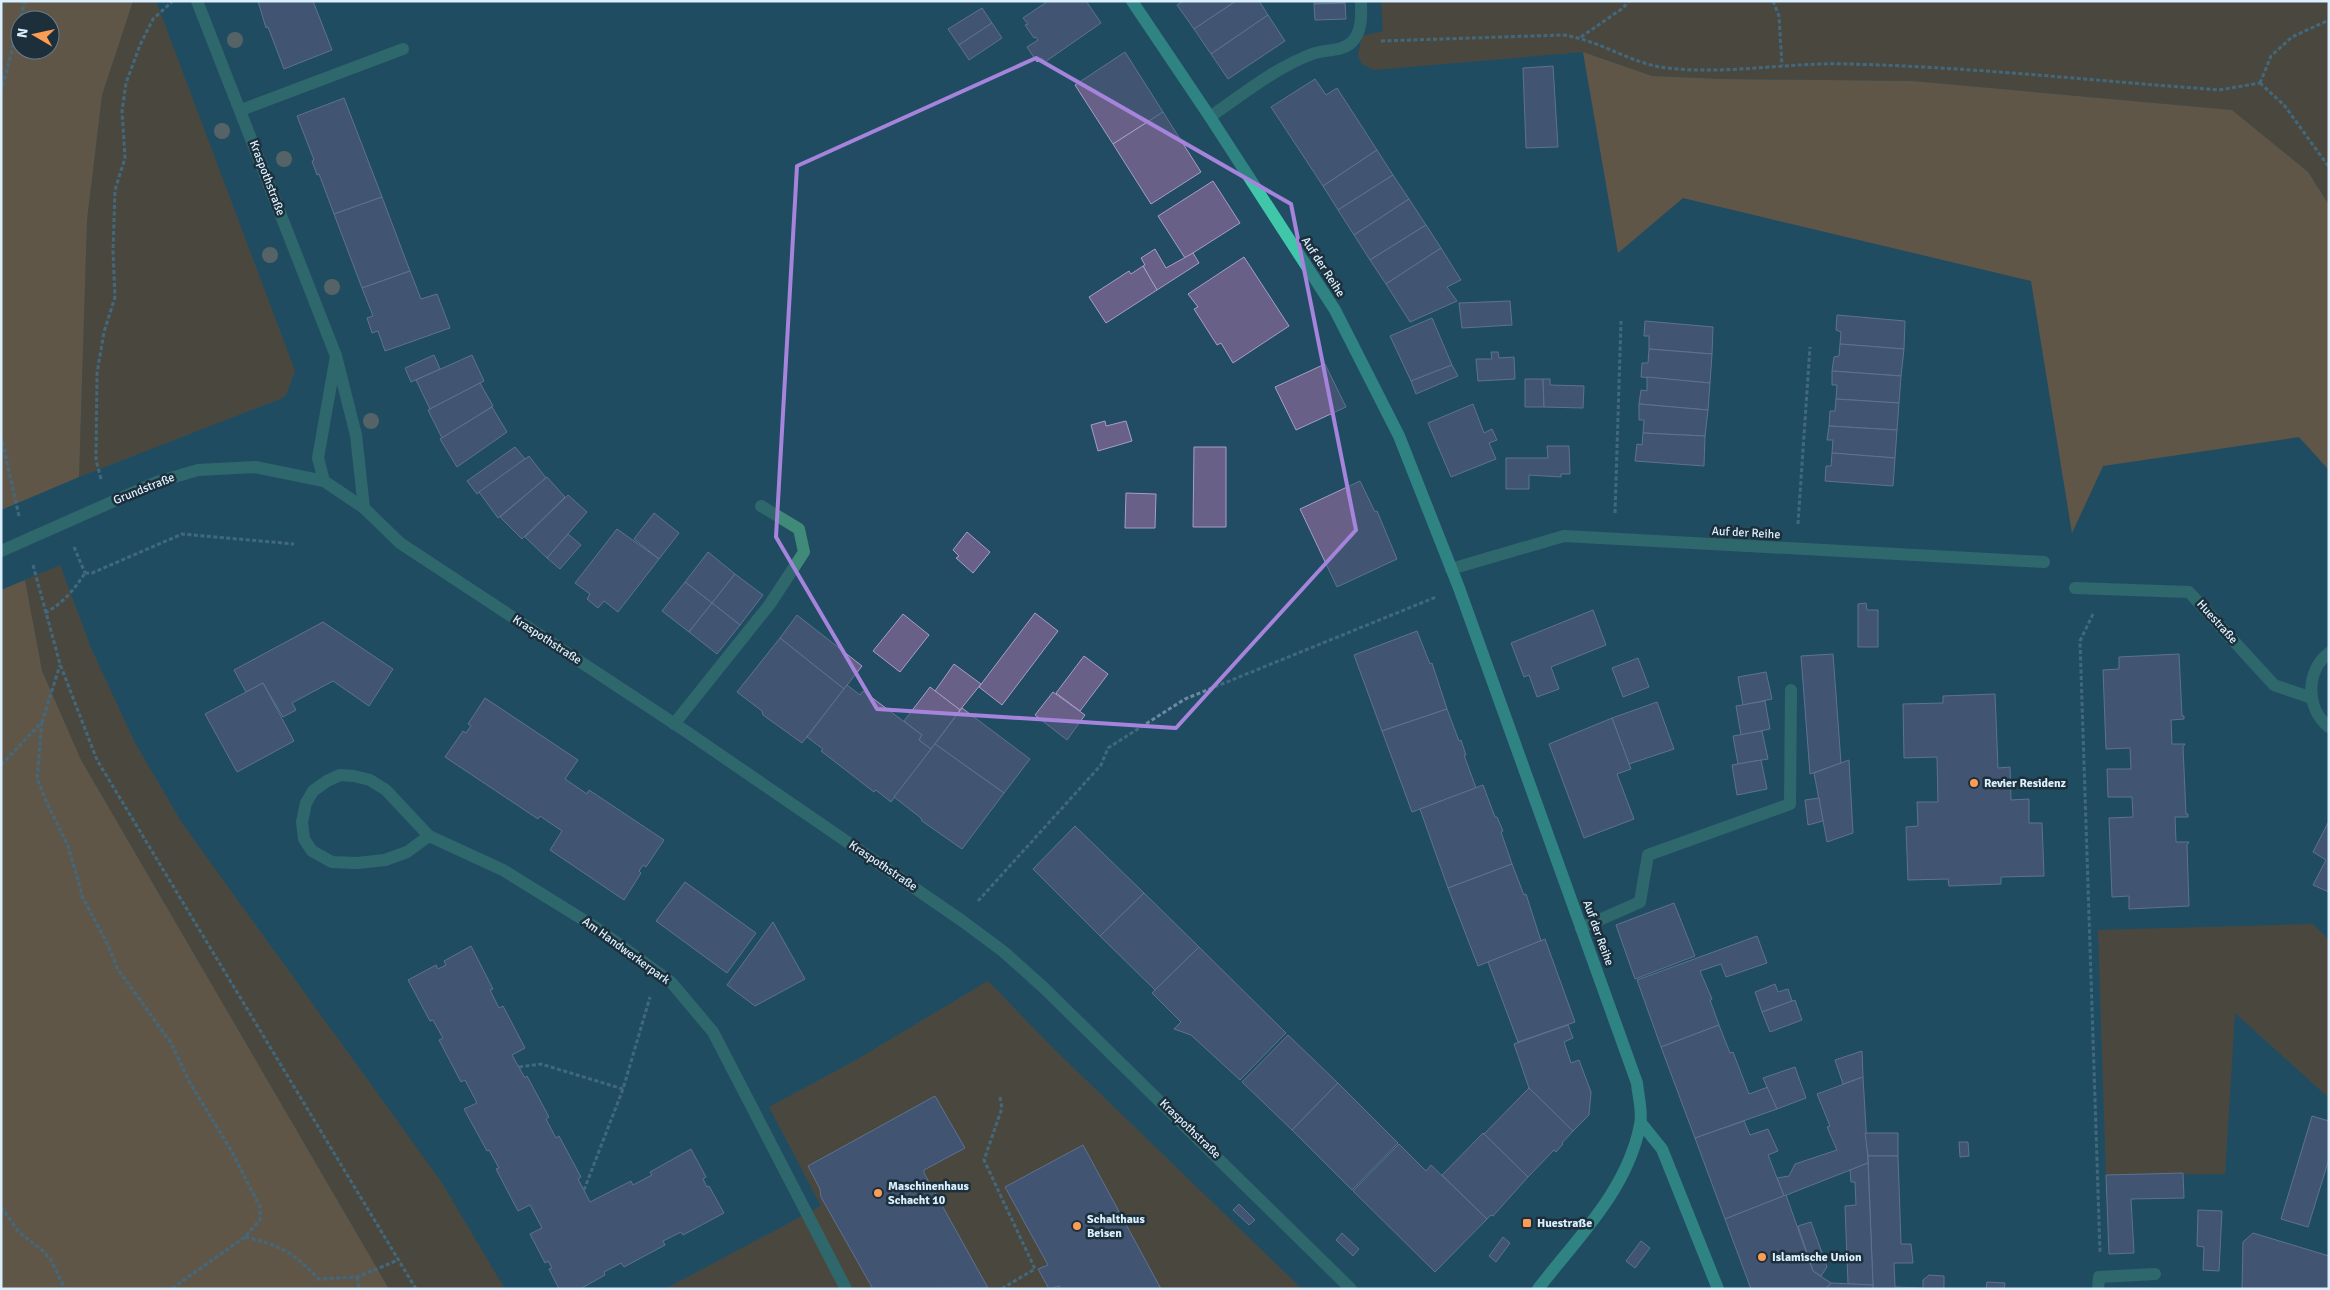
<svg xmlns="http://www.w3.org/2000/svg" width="2330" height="1290" viewBox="0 0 2330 1290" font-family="Signika,sans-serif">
  <rect width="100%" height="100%" fill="#214c63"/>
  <g fill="#7d4313">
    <polygon points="133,1 156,1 295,371 285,397 79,477 87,220 102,95"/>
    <polygon points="1381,1 2329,1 2329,205 2308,172 2232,110 1912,81 1719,79 1652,76 1583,52 1374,70 1362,64 1358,56 1362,36 1383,31"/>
    <polygon points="60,565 91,648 135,743 182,823 440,1180 505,1289 389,1289 81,760 42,671 25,580"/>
    <polygon points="2313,924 2329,940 2329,1098 2235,1013 2225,1174 2106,1175 2098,930"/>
    <polygon points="988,981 1052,1047 1302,1289 665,1289 821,1206 769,1107 856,1060"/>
  </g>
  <g fill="#ad6329" fill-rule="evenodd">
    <path d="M 1,1 L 133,1 L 102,95 L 87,220 L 79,477 L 1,510 ZM 20,20 L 50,20 L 50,50 L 20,50 Z"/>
    <polygon points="1583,52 1652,76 1719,79 1912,81 2232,110 2308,172 2329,205 2329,470 2299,437 2103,466 2072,533 2031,281 1683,198 1618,253"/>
    <polygon points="25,580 42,671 81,760 389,1289 1,1289 1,590"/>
  </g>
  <g fill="#696087" stroke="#a79dc8">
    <polygon points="258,1 313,1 332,50 284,69 268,27 266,28"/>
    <polygon points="1048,1 1086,1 1101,23 1045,62 1042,58 1037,62 1027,47 1038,40 1036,37 1034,38 1025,25 1028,24 1023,18"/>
    <polygon points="1183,1 1236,1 1194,29 1177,5"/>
    <polygon points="1236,1 1259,1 1268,15 1211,54 1194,29"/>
    <polygon points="1314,1 1345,1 1345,3 1314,4"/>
    <polygon points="1345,3 1346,19 1315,20 1314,4"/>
    <polygon points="982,8 992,23 959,45 948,29"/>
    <polygon points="1268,15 1285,41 1228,79 1211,54"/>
    <polygon points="992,23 1002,38 969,60 959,45"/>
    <polygon points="1125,52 1163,112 1113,144 1075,85"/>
    <polygon points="1553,66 1558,147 1526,148 1523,68"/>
    <polygon points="1315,79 1326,95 1337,88 1377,150 1323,186 1271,107"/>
    <polygon points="344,98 382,197 334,214 319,174 317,175 312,161 314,160 297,116"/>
    <polygon points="1163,112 1201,172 1151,204 1113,144"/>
    <polygon points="1377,150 1393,175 1338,210 1323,186"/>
    <polygon points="1393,175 1409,199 1354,235 1338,210"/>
    <polygon points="1213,181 1240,223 1185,258 1158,216"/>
    <polygon points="382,197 410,271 362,288 334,214"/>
    <polygon points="1409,199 1426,225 1370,260 1354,235"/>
    <polygon points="1426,225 1441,248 1386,284 1370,260"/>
    <polygon points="1441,248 1461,280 1447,287 1457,301 1410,322 1386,284"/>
    <polygon points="1155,249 1166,268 1193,253 1199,263 1157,290 1143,266 1145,265 1141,258"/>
    <polygon points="1244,257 1289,326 1233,363 1221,343 1217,345 1194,309 1198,307 1188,294"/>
    <polygon points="1143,266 1157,290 1106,323 1089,297 1129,271 1131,274"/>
    <polygon points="410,271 421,299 437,294 450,328 385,351 378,331 372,333 367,318 373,316 362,288"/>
    <polygon points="1510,301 1512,325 1462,328 1459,303"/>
    <polygon points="1837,315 1905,321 1904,349 1840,344 1841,332 1836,330"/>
    <polygon points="1432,318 1452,365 1411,381 1390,336"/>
    <polygon points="1645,321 1713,327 1712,354 1649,349 1649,336 1644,336"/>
    <polygon points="1840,344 1904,349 1901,376 1832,371 1834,357 1839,356"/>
    <polygon points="1649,349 1712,354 1710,383 1641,377 1642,363 1648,363"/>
    <polygon points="1491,352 1498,352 1499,358 1514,357 1515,379 1478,381 1476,359 1492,359"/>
    <polygon points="434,355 440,369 411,382 405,368"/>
    <polygon points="472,355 484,381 430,409 416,380"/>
    <polygon points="1325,364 1346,407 1296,430 1275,387"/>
    <polygon points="1452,365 1458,376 1416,394 1411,381"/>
    <polygon points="1832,371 1901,376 1899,403 1836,399 1837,385 1832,385"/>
    <polygon points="1647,377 1710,383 1708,410 1639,404 1641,390 1647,391"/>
    <polygon points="1525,379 1543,379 1544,407 1525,407"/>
    <polygon points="1543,379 1550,379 1550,385 1584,386 1583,408 1544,407"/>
    <polygon points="480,383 493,406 442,438 428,410"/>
    <polygon points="1836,399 1899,403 1897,430 1829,426 1830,411 1835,411"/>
    <polygon points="1473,404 1484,433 1492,429 1497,440 1489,443 1496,459 1451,477 1428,423"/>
    <polygon points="1639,404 1708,410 1705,436 1643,433 1644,420 1639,420"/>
    <polygon points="492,407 507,432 457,467 440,439"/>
    <polygon points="1105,421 1106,426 1126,421 1132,441 1098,451 1091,425"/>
    <polygon points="1829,426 1897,430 1895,458 1832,453 1833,440 1827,440"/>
    <polygon points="1643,433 1705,436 1704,466 1635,461 1637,444 1642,445"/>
    <polygon points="1547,446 1569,446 1570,474 1561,474 1561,477 1529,475 1529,489 1506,489 1506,458 1548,458"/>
    <polygon points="515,447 525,459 477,494 467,481"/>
    <polygon points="1194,447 1226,447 1226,527 1193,527"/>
    <polygon points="1832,453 1895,458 1893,486 1825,481 1826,466 1831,466"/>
    <polygon points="529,456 546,478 498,518 479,492"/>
    <polygon points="547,477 565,497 522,539 500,517"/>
    <polygon points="1360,481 1375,512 1377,511 1397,559 1337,587 1300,509"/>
    <polygon points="1126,493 1156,494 1155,528 1125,528"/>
    <polygon points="568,495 587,512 547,558 525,537"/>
    <polygon points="654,513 679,533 659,559 634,539"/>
    <polygon points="617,529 659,559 618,612 604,601 598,608 587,599 590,594 575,583"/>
    <polygon points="967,532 990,552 973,573 956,558 959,556 953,550"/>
    <polygon points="568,534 581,545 560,569 547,558"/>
    <polygon points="708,552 735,574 712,603 685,582"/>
    <polygon points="735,574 763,595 740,625 712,603"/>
    <polygon points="685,582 712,603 689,632 662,611"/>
    <polygon points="712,603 740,625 717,654 689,632"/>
    <polygon points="1866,603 1867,610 1878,610 1878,647 1858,647 1858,604"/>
    <polygon points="1593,610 1606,645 1551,667 1559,689 1537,697 1529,675 1524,677 1511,643"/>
    <polygon points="1035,613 1058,631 1002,705 979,687"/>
    <polygon points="903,614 929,635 900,672 873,651"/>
    <polygon points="797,615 862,666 844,689 780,638"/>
    <polygon points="323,622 393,669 369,706 333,681 292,703 296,710 283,717 263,683 246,692 234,670"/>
    <polygon points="1417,631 1430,664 1432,663 1447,709 1382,731 1354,655"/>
    <polygon points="780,638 844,689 802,743 763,715 762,711 737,692"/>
    <polygon points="1833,654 1841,763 1810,774 1801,656"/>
    <polygon points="2179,654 2182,716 2184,716 2184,719 2171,720 2172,744 2185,744 2183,747 2186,814 2188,814 2188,817 2175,817 2176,842 2189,842 2187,845 2189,906 2129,909 2129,896 2112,897 2109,818 2133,817 2132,797 2108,797 2107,769 2131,769 2130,748 2106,749 2103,670 2119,669 2119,657"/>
    <polygon points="1084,656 1108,674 1080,711 1056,693"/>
    <polygon points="1638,658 1649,687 1623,697 1612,668"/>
    <polygon points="954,664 981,684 960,710 935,691"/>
    <polygon points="1766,672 1772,699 1743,705 1738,677"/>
    <polygon points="263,683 294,741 237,772 205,714"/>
    <polygon points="847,685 860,695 863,691 922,735 919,740 931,749 891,802 876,790 874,792 821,751 823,749 807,737"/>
    <polygon points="930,687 960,710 931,749 919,740 922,735 904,721"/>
    <polygon points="1053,692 1085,715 1067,740 1035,715"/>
    <polygon points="1995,694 1998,768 2010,767 2011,800 2029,799 2029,823 2042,823 2044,876 2001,877 2001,884 1949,886 1948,879 1908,880 1906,827 1918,826 1917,802 1938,802 1937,757 1904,758 1903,704 1943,703 1943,696"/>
    <polygon points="485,698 578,760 565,779 587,794 589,790 664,840 646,867 643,865 639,871 641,873 624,900 550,850 562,831 540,816 538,819 445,757 463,731 466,733 471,726 468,724"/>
    <polygon points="1765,701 1770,729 1741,735 1736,706"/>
    <polygon points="1657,702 1674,749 1629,764 1612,718"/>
    <polygon points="962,708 1030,759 1004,793 935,744"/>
    <polygon points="1447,709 1459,741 1461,740 1466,755 1464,755 1476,788 1412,812 1382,731"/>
    <polygon points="1612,718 1631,769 1617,774 1634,819 1584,838 1549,744"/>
    <polygon points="1762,731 1768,759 1738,764 1733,736"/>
    <polygon points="935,744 1004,793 962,849 922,821 921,818 894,797"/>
    <polygon points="1761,760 1767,789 1737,795 1732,765"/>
    <polygon points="1849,760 1853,833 1827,842 1814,773"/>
    <polygon points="1483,785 1495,817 1497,817 1503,831 1501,832 1512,864 1448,888 1420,809"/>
    <polygon points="1819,798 1823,821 1808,825 1805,800"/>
    <polygon points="2329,821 2329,892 2313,885 2326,860 2313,852"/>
    <polygon points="1075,826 1144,893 1100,936 1033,869"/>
    <polygon points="1512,864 1524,895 1526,894 1541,941 1478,966 1448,888"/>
    <polygon points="685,882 756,933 727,973 656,921"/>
    <polygon points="1144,893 1199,947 1155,990 1100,936"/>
    <polygon points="1674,903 1695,956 1635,979 1616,925"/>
    <polygon points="773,922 805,979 755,1006 727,985"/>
    <polygon points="1757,936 1767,963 1726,977 1721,964 1700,971 1712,999 1710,1000 1719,1025 1661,1047 1637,980"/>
    <polygon points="1545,939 1575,1022 1518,1042 1488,962"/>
    <polygon points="471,946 493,989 490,990 499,1008 503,1006 525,1048 512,1055 525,1078 527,1076 549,1117 546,1119 556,1138 559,1136 581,1177 578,1179 590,1202 631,1181 633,1185 652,1175 650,1172 691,1149 706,1177 703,1179 707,1187 709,1186 724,1213 683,1235 681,1232 663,1241 665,1245 624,1267 621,1263 604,1272 605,1275 580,1289 559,1289 549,1269 552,1268 548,1261 545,1263 530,1234 542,1228 530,1205 518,1211 496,1169 499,1168 489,1150 487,1151 464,1109 477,1103 465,1080 461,1082 439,1040 443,1038 433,1020 430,1021 408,980 436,965 438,969 446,965 444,961"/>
    <polygon points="1199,947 1286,1033 1240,1080 1191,1035 1174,1029 1181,1022 1152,993"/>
    <polygon points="1775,984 1778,992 1788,989 1792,1001 1762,1012 1755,992"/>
    <polygon points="1795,1000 1802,1020 1770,1032 1762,1012"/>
    <polygon points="1568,1025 1573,1038 1564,1042 1571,1063 1579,1060 1591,1092 1589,1115 1573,1131 1529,1088 1514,1044"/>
    <polygon points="1719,1025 1730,1053 1733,1052 1749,1094 1768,1087 1777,1109 1695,1138 1661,1047"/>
    <polygon points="1288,1035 1338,1083 1292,1130 1242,1082"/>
    <polygon points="1862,1051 1863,1077 1843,1084 1835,1060"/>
    <polygon points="1795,1067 1806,1098 1777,1109 1763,1078"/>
    <polygon points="1863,1077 1868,1163 1784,1196 1777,1178 1789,1176 1795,1164 1837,1150 1827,1127 1830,1126 1817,1094"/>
    <polygon points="1338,1083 1398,1143 1352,1190 1292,1130"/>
    <polygon points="1529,1088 1573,1131 1562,1143 1563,1144 1556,1152 1554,1150 1528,1177 1484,1134"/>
    <polygon points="935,1096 965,1148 924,1170 924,1173 988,1288 873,1289 821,1197 820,1189 808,1166"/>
    <polygon points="2312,1116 2329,1121 2329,1159 2308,1227 2281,1219"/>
    <polygon points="1744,1121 1750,1135 1768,1129 1778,1151 1768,1155 1784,1196 1725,1219 1695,1138"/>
    <polygon points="1483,1133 1528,1177 1493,1216 1491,1215 1487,1219 1442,1175"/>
    <polygon points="1865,1133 1898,1133 1898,1156 1868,1156"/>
    <polygon points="1959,1142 1968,1142 1969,1156 1960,1157"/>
    <polygon points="1399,1144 1426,1171 1431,1165 1487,1219 1435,1272 1353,1191"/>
    <polygon points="1083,1145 1161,1289 1060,1289 1059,1286 1049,1289 1038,1269 1048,1265 1005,1187"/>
    <polygon points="1868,1156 1898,1156 1901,1244 1911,1244 1913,1263 1894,1263 1895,1287 1923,1288 1923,1280 1929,1275 1944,1276 1944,1289 1873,1289"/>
    <polygon points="1868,1163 1873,1285 1848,1284 1845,1206 1856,1205 1855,1182 1851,1182 1850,1170"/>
    <polygon points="2183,1173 2184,1198 2131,1199 2134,1253 2109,1254 2106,1175"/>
    <polygon points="1786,1195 1813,1271 1831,1283 1826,1289 1751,1289 1725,1219"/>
    <polygon points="1239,1204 1255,1220 1249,1225 1233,1210"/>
    <polygon points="2198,1210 2222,1211 2219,1271 2203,1270 2204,1247 2197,1246"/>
    <polygon points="1811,1222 1827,1267 1821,1276 1813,1271 1798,1226"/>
    <polygon points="1342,1233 1359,1249 1353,1256 1336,1240"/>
    <polygon points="2253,1233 2329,1256 2329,1289 2242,1289 2243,1242"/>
    <polygon points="1503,1237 1510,1243 1496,1262 1489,1256"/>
    <polygon points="1641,1241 1650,1248 1635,1268 1626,1261"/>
    <polygon points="1987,1282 2005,1283 2004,1289 1986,1289"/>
    <polygon points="1831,1283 1873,1285 1873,1289 1826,1289"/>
  </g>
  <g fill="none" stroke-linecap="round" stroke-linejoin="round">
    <g stroke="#688b9f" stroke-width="3" stroke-dasharray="4 2.5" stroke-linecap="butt">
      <polyline points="1773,1 1779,16 1782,66"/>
      <polyline points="1581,37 1623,8 1629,1"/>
      <path d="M 1381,41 L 1563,35 C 1600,40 1631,64 1667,68 C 1727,75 1789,62 1849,64 C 1972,67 2096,81 2219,90 L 2260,83"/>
      <polyline points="2260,83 2284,105 2329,167"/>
      <polyline points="2260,83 2271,56 2292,37 2329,20"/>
      <polyline points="1,92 25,1"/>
      <polyline points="1,436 19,516"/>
      <polyline points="101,479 96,460 97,373 104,332 115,297 113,252 115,190 125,158 122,111 126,83 140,45 153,19 172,2"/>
      <polyline points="1615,513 1621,321"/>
      <polyline points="1798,524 1810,347"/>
      <polyline points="74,547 85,573"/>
      <polyline points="33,565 60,664 97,760 416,1289"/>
      <polyline points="85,573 92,573 182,534 294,544"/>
      <path d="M 45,613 C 63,603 74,590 85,573"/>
      <polyline points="2093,614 2080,641 2100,1252"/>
      <polyline points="42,722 37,778 46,801 68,846 83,898 108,945 117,968 171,1043 190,1083 231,1150 260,1207 260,1220 245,1237 171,1289"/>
      <polyline points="1,765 42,722 60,665"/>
      <polyline points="978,901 1101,765 1108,748 1185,699 1436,597"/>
      <polyline points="519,1067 541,1064 623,1089"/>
      <polyline points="1000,1097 1002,1108 984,1160 1035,1269 1001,1289"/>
      <polyline points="584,1190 623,1089 650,997"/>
      <polyline points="1,1207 19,1232 43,1251 51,1260 65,1289"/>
      <path d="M 245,1237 C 283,1246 292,1252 319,1279 L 357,1277 L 398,1260"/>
      <polyline points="357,1277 359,1289"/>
    </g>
    <g stroke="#3f8a78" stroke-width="12">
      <polyline points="197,1 336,356 356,435 364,508"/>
      <polyline points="241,110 403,49"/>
      <path d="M 1210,117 C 1243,94 1275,68 1312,54 C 1325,49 1342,52 1352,42 C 1363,30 1361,15 1361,1"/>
      <polyline points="336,356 318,458 324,481 364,508 400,543 684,730 961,920 1004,952 1043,987 1351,1289"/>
      <polyline points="1,551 157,482 198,470 255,467 324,481"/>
      <polyline points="1451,569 1564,536 2044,562"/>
      <polyline points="2075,588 2189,592 2274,685 2312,698"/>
      <path d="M 2329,653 C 2305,671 2306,709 2329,727"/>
      <polyline points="674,724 770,604 804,552 799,529 761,506"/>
      <polyline points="429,836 407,852 385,860 357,863 332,862 312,851 304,839 302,822 306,803 313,791 327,781 340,775 354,776 370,780 386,790 429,836 503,870 595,927 671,982 713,1032 846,1289"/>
      <polyline points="1581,928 1640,902 1648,855 1790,804 1791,690"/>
      <polyline points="2098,1289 2099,1277 2155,1274"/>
    </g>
    <g stroke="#40c6a9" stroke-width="12">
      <path d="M 1132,1 L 1210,117 L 1335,310 L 1399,436 L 1459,588 L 1637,1083 C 1638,1096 1643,1112 1640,1125 C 1627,1191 1577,1238 1538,1289"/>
      <polyline points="1641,1123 1662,1149 1718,1289"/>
    </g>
  </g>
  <g fill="#987f6a">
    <circle cx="235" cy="40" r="8"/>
    <circle cx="222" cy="131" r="8"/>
    <circle cx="284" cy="159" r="8"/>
    <circle cx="270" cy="255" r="8"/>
    <circle cx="332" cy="287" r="8"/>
    <circle cx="371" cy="421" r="8"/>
  </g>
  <path d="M0 0H2330V1290H0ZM 1036,58 L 1291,204 L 1356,530 L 1176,728 L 877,709 L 776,537 L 797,166 Z" fill="#214c63" fill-opacity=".55" fill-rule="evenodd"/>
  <path fill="none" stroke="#a684dc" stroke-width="4" stroke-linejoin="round" d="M 1036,58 L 1291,204 L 1356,530 L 1176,728 L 877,709 L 776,537 L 797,166 Z"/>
  <g fill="#fd9d55" stroke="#1d2f3a" stroke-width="2">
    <circle cx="1974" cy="783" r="5"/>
    <circle cx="878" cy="1193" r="5"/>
    <rect x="1522" y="1218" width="10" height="10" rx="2.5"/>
    <circle cx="1077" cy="1226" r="5"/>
    <circle cx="1762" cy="1257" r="5"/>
  </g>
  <g text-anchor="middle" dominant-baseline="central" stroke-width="5" stroke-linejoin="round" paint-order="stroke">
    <g font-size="12" fill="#daf0ff" stroke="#1d2f3a">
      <text transform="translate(267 178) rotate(69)">Kraspothstraße</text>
      <text transform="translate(1323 267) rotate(57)">Auf der Reihe</text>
      <text transform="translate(144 489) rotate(-22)">Grundstraße</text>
      <text transform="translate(1746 533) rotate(3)">Auf der Reihe</text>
      <text transform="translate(2217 622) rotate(48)">Huestraße</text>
      <text transform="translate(547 640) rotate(33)">Kraspothstraße</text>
      <text transform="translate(883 866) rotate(34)">Kraspothstraße</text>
      <text transform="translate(1598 933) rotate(70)">Auf der Reihe</text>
      <text transform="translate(626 951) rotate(36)">Am Handwerkerpark</text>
      <text transform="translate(1190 1129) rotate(44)">Kraspothstraße</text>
    </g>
    <g font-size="12" font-weight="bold" fill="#daf0ff" stroke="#1d2f3a" text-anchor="start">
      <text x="1984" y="783">Revier Residenz</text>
      <text x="888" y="1186">Maschinenhaus<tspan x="888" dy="14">Schacht 10</tspan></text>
      <text x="1087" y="1219">Schalthaus<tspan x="1087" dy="14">Beisen</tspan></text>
      <text x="1537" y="1223">Huestraße</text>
      <text x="1772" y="1257">Islamische Union</text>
    </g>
  </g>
  <rect width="2330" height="1290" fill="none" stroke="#daf0ff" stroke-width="5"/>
  <g transform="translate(35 35) rotate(279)"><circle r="24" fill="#1d2f3a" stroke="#697c89"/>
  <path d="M0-4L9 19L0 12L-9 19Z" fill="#fd9d55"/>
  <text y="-8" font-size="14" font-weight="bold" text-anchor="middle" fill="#daf0ff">N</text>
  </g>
</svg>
